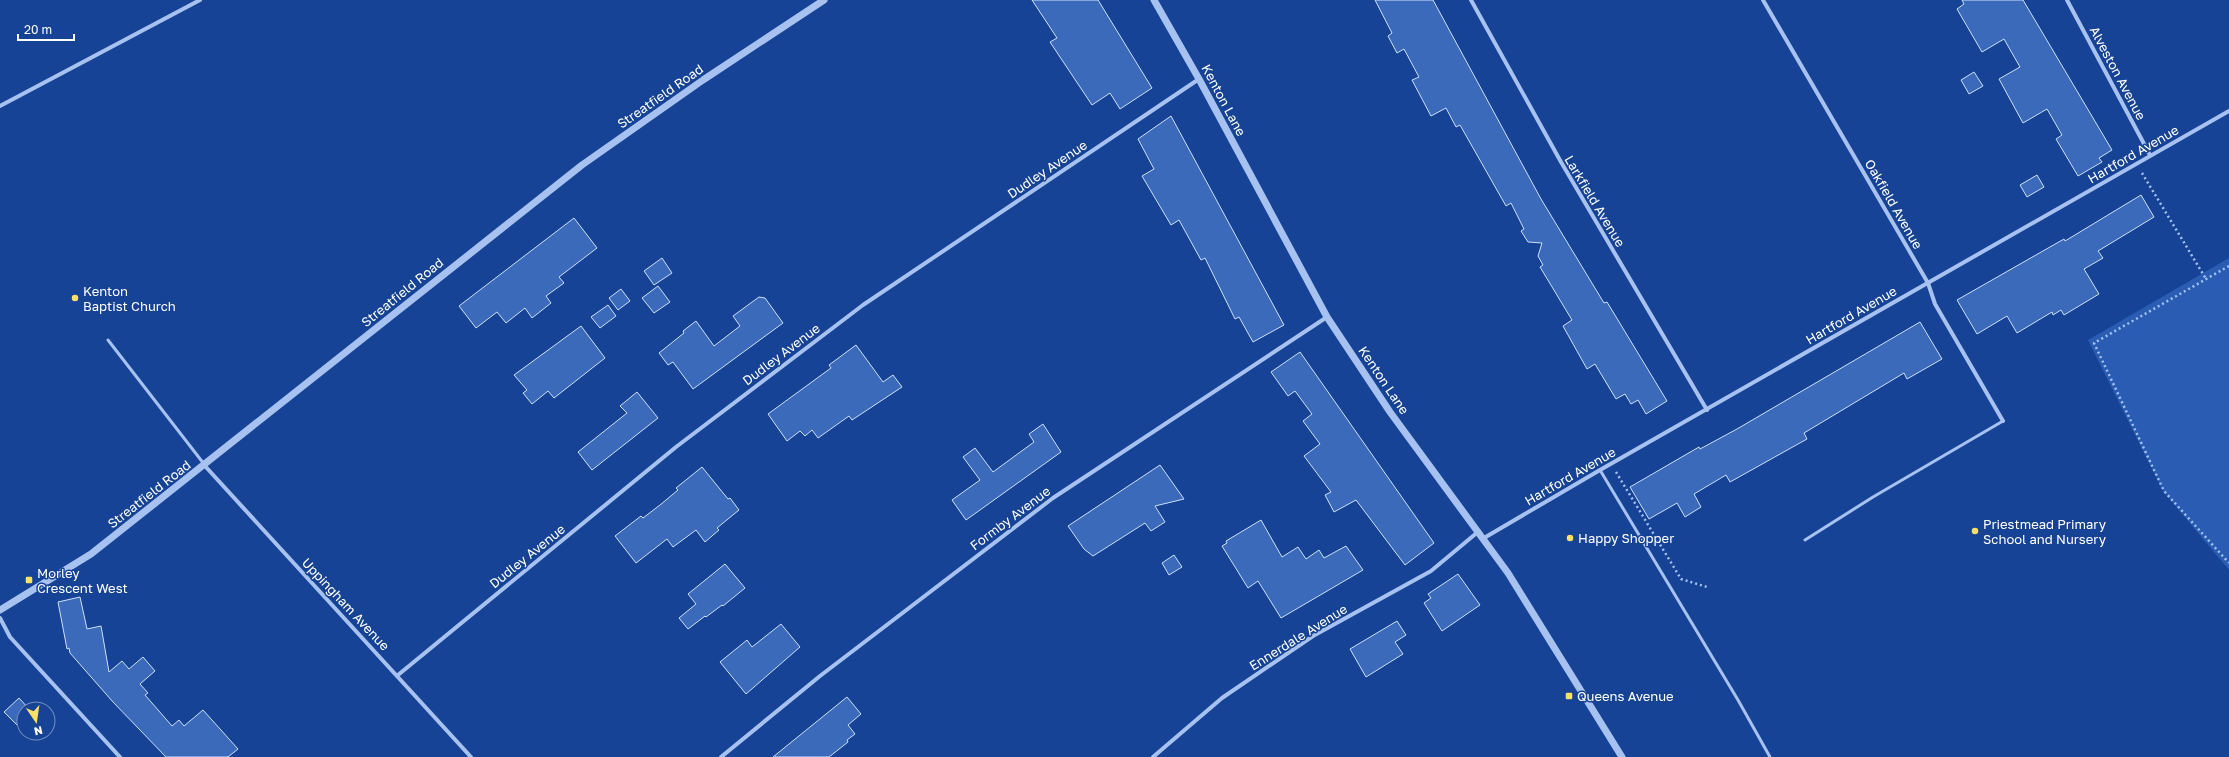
<svg xmlns="http://www.w3.org/2000/svg" width="2229" height="757" viewBox="0 0 2229 757" font-family="'Golos Text',sans-serif">
  <rect width="100%" height="100%" fill="#164395"/>
  <polygon fill="#2a5cb3" points="2229,258 2229,570 2163,491 2088,340"/>
  <g fill="#3b6abb" stroke="#cedffc">
    <polygon points="1032,0 1098,0 1152,88 1120,109 1110,93 1092,105 1050,42 1057,38"/>
    <polygon points="1375,0 1433,0 1541,199 1604,303 1607,302 1667,401 1646,414 1638,400 1631,404 1625,394 1616,399 1595,364 1587,369 1563,326 1572,320 1540,267 1543,265 1538,256 1542,243 1528,242 1521,231 1524,229 1511,203 1506,206 1460,125 1456,127 1446,108 1431,116 1412,80 1419,77 1404,49 1397,53 1388,36 1392,33"/>
    <polygon points="1962,0 2023,0 2112,150 2099,158 2102,162 2078,176 2056,139 2062,135 2047,109 2023,123 1999,79 2020,67 2004,39 1982,52 1957,9 1964,4"/>
    <polygon points="1974,72 1983,86 1969,94 1961,80"/>
    <polygon points="1171,116 1284,325 1253,342 1239,317 1235,319 1205,258 1201,260 1179,220 1171,225 1142,176 1154,169 1138,139"/>
    <polygon points="2037,175 2044,187 2027,197 2020,185"/>
    <polygon points="2141,195 2154,217 2098,251 2103,258 2084,269 2099,294 2064,315 2061,310 2053,315 2052,312 2017,333 2007,316 1977,334 1957,300 2064,239 2065,241"/>
    <polygon points="574,218 597,248 559,277 564,283 546,296 551,303 532,318 525,308 506,323 497,312 476,328 459,306"/>
    <polygon points="662,258 672,273 654,285 644,271"/>
    <polygon points="658,286 670,302 654,313 642,298"/>
    <polygon points="621,289 630,301 618,310 609,298"/>
    <polygon points="759,297 765,298 783,323 693,389 673,362 668,365 659,353 684,333 683,331 696,321 714,346 740,326 733,316"/>
    <polygon points="608,305 616,316 600,328 591,317"/>
    <polygon points="1920,322 1942,359 1907,379 1904,373 1804,433 1807,439 1730,482 1726,475 1694,494 1701,507 1685,517 1677,503 1649,519 1630,487 1699,447 1700,449 1737,429"/>
    <polygon points="581,326 605,358 554,398 548,391 532,404 523,393 527,390 514,375"/>
    <polygon points="856,345 883,382 893,375 902,387 852,420 849,416 818,438 812,430 805,436 800,431 787,441 768,414 831,368 829,365"/>
    <polygon points="1300,352 1434,543 1405,565 1356,500 1334,512 1325,495 1331,492 1304,456 1320,444 1303,421 1312,414 1295,391 1288,396 1271,372"/>
    <polygon points="637,392 658,418 592,470 578,452 627,413 620,406"/>
    <polygon points="1043,424 1061,452 966,520 952,500 980,480 963,457 975,448 993,472 1034,442 1029,434"/>
    <polygon points="1160,465 1184,499 1155,506 1165,522 1151,531 1145,523 1093,556 1084,549 1068,526"/>
    <polygon points="702,467 728,499 730,498 739,510 717,528 719,530 705,542 696,530 673,547 667,539 636,563 615,536 641,516 643,518 660,505 678,490 676,488"/>
    <polygon points="1261,520 1282,557 1298,547 1306,559 1319,550 1324,558 1346,546 1363,570 1281,618 1258,581 1248,588 1222,546 1227,543 1226,541"/>
    <polygon points="1174,555 1182,567 1169,575 1162,563"/>
    <polygon points="725,564 745,588 723,606 722,605 706,617 705,616 688,629 679,618 696,604 688,594"/>
    <polygon points="1458,574 1480,605 1442,631 1424,603 1431,598 1428,594"/>
    <polygon points="80,597 87,629 101,626 109,672 122,661 129,669 143,657 155,671 140,684 148,693 145,695 172,726 179,720 184,726 203,710 238,749 228,757 166,757 113,702 70,653 69,648 67,649 58,602"/>
    <polygon points="1397,621 1406,635 1395,642 1403,654 1366,677 1350,649"/>
    <polygon points="781,624 800,647 746,694 720,662 747,640 752,647"/>
    <polygon points="847,697 861,714 848,725 855,734 847,740 848,742 829,757 773,757"/>
    <polygon points="19,698 29,709 24,709 24,732 4,712"/>
  </g>
  <g fill="none" stroke-linecap="round" stroke-linejoin="round">
    <g stroke="#a7c2f1" stroke-width="2.5" stroke-dasharray="2 3" stroke-linecap="butt">
      <polyline points="2142,173 2206,279"/>
      <polyline points="2229,266 2094,343 2164,491 2229,563"/>
      <polyline points="1616,472 1681,579 1707,587"/>
    </g>
    <g stroke="#a7c2f1" stroke-width="3">
      <polyline points="108,340 204,464"/>
      <polyline points="1600,470 1738,700 1770,757"/>
      <polyline points="1805,540 1873,497 2003,421"/>
    </g>
    <g stroke="#a7c2f1" stroke-width="4">
      <polyline points="1471,0 1561,162 1707,410"/>
      <polyline points="1763,0 1928,283 1935,304 2003,421"/>
      <polyline points="2067,0 2150,155"/>
      <polyline points="0,106 200,0"/>
      <polyline points="205,466 471,757"/>
      <polyline points="1484,538 1600,470 2229,111"/>
      <polyline points="0,618 10,637 120,757"/>
      <polyline points="398,675 676,447 863,305 1199,79"/>
      <polyline points="721,757 820,676 1053,498 1327,317"/>
      <polyline points="1153,757 1222,698 1313,636 1431,571 1479,531"/>
    </g>
    <g stroke="#a7c2f1" stroke-width="7">
      <polyline points="1154,0 1199,79 1327,317 1390,412 1508,573 1622,757"/>
      <polyline points="0,610 91,554 582,165 703,80 824,0"/>
    </g>
  </g>
  <g fill="#ffdf67" stroke="#164395" stroke-width="1.5">
    <circle cx="75" cy="298" r="4"/>
    <circle cx="1975" cy="531" r="4"/>
    <circle cx="1570" cy="538" r="4"/>
    <rect x="25" y="576" width="8" height="8" rx="2"/>
    <rect x="1565" y="692" width="8" height="8" rx="2"/>
  </g>
  <g text-anchor="middle" dominant-baseline="central" stroke-width="3" stroke-linejoin="round" paint-order="stroke">
    <g font-size="13" fill="#fff" stroke="#164395">
      <text transform="translate(2118 73) rotate(62)">Alveston Avenue</text>
      <text transform="translate(660 96) rotate(-35)">Streatfield Road</text>
      <text transform="translate(1224 100) rotate(62)">Kenton Lane</text>
      <text transform="translate(2133 154) rotate(-30)">Hartford Avenue</text>
      <text transform="translate(1047 169) rotate(-34)">Dudley Avenue</text>
      <text transform="translate(1595 201) rotate(59)">Larkfield Avenue</text>
      <text transform="translate(1894 204) rotate(60)">Oakfield Avenue</text>
      <text transform="translate(402 292) rotate(-39)">Streatfield Road</text>
      <text transform="translate(1851 315) rotate(-30)">Hartford Avenue</text>
      <text transform="translate(781 354) rotate(-37)">Dudley Avenue</text>
      <text transform="translate(1384 380) rotate(56)">Kenton Lane</text>
      <text transform="translate(1570 476) rotate(-30)">Hartford Avenue</text>
      <text transform="translate(149 494) rotate(-38)">Streatfield Road</text>
      <text transform="translate(1010 518) rotate(-37)">Formby Avenue</text>
      <text transform="translate(527 556) rotate(-39)">Dudley Avenue</text>
      <text transform="translate(346 604) rotate(47)">Uppingham Avenue</text>
      <text transform="translate(1298 637) rotate(-32)">Ennerdale Avenue</text>
    </g>
    <g font-size="13" fill="#fff" stroke="#164395" text-anchor="start">
      <text x="83" y="291">Kenton<tspan x="83" dy="15">Baptist Church</tspan></text>
      <text x="1983" y="524">Priestmead Primary<tspan x="1983" dy="15">School and Nursery</tspan></text>
      <text x="1578" y="538">Happy Shopper</text>
      <text x="37" y="573">Morley<tspan x="37" dy="15">Crescent West</tspan></text>
      <text x="1577" y="696">Queens Avenue</text>
    </g>
  </g>
  <g transform="translate(36 721) rotate(167)"><circle r="19" fill="#164395" stroke="#738ebf"/>
  <path d="M0-3L7 15L0 10L-7 15Z" fill="#ffdf67"/>
  <text y="-6" font-size="11" font-weight="bold" text-anchor="middle" fill="#ffffff">N</text>
  </g>
  <path d="M18 34v6h56v-6" fill="none" stroke="#ffffff" stroke-width="2"/>
  <text x="24" y="34" font-size="12" fill="#ffffff" stroke="#164395" stroke-width="3" paint-order="stroke">20 m</text>
</svg>
